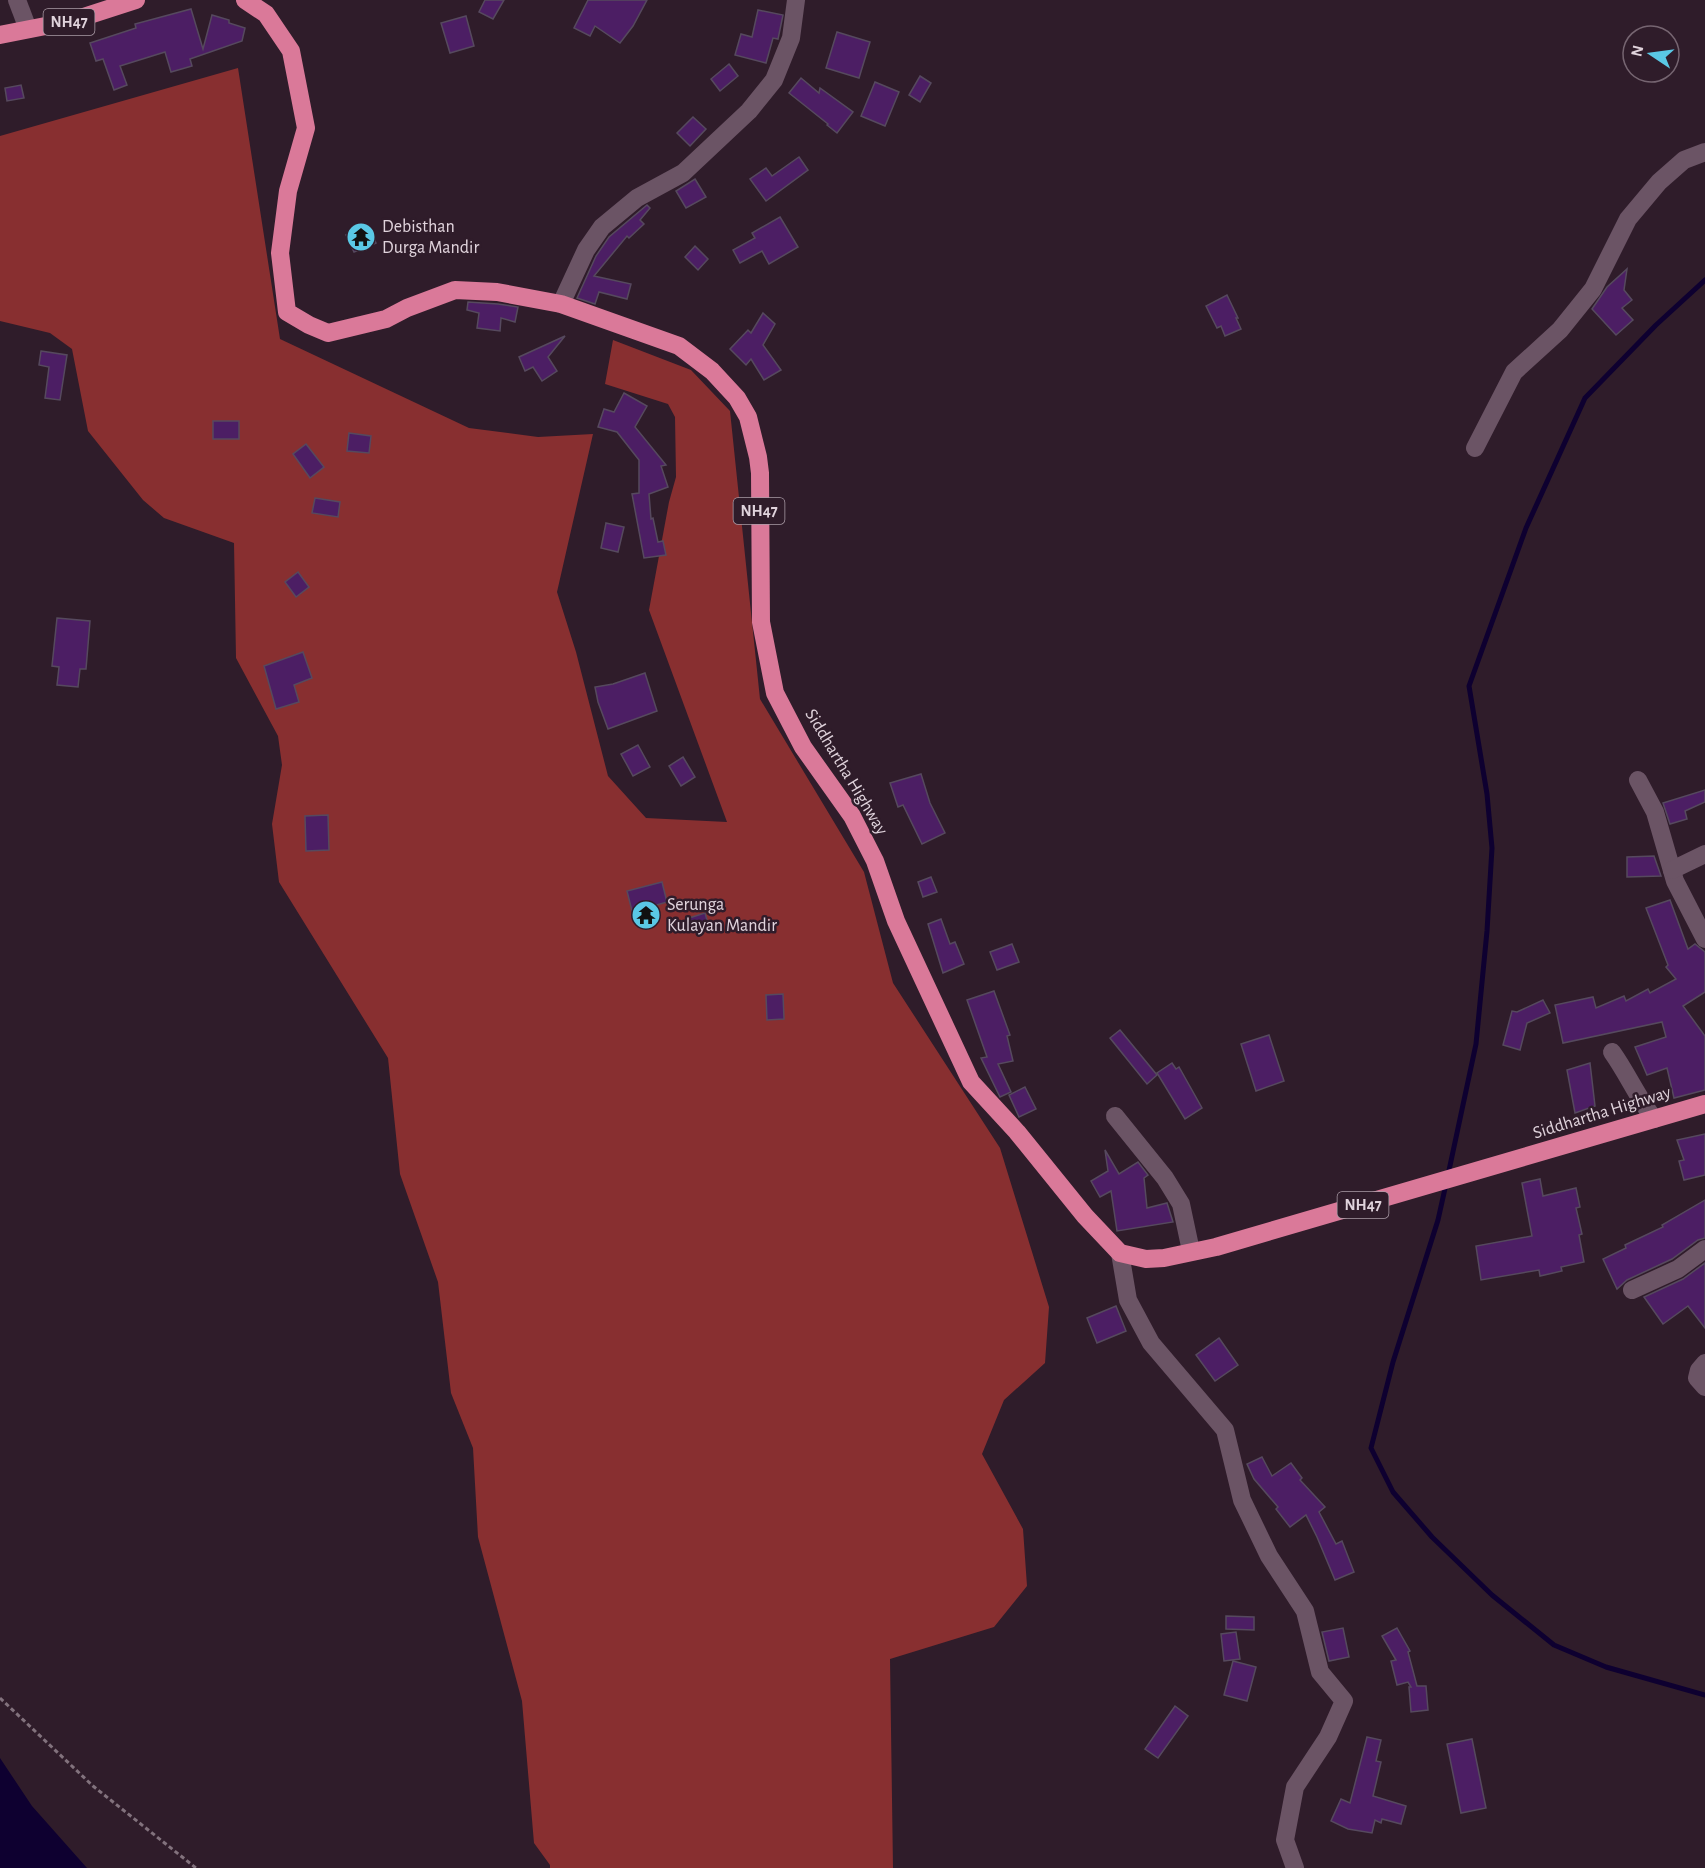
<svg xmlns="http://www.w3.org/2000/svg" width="1705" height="1868" viewBox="0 0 1705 1868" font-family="'Alegreya Sans',sans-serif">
  <rect width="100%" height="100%" fill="#2f1c2a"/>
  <polygon fill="#882f30" points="238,68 280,339 469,428 538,437 593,434 557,592 576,652 608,776 646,818 727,822 649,610 669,502 676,477 675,417 668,404 605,384 613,340 691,370 730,411 760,699 864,872 893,983 1000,1148 1049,1307 1045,1363 1004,1400 982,1454 1023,1529 1027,1586 994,1627 890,1659 893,1868 550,1868 550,1865 534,1843 522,1701 478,1537 473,1448 451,1393 438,1282 400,1174 388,1058 279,882 272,824 282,765 278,736 236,658 234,543 164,518 143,500 88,431 72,349 50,333 0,321 0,136"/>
  <polygon fill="#0e0030" points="0,1758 32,1806 87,1868 0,1868"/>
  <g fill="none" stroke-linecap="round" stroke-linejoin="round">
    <g stroke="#0e0030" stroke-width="5">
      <polyline points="1448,1175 1476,1044 1487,931 1492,848 1487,794 1469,686 1526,528 1585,398 1656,325 1705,280"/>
      <polyline points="1446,1184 1438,1220 1393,1362 1371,1448 1393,1492 1432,1537 1492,1595 1554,1645 1606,1667 1705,1695"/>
    </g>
  </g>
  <g fill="#4c1e64" stroke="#56495e" stroke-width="1.5">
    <polygon points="485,0 504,0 493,19 479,12"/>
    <polygon points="588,0 647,0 633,26 620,43 595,26 590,36 574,28"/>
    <polygon points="191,9 203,49 212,15 229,20 229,23 245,28 242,41 190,59 192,66 171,72 165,52 120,66 127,85 114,90 103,59 96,61 90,43 136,28 135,24"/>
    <polygon points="758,10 783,15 778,39 773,38 766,63 735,55 741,34 752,37"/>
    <polygon points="466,16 474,46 450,53 441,23"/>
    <polygon points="837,32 870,42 859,78 826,68"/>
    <polygon points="729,64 738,76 720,91 711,79"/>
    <polygon points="920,76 931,83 920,102 909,95"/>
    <polygon points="801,78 819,93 820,88 853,112 837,133 827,125 828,124 789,93"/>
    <polygon points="875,82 899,92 885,126 861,116"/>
    <polygon points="21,85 24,98 7,101 5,88"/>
    <polygon points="693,117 706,129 690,146 677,133"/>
    <polygon points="799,157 808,170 766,201 750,179 766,168 772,176"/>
    <polygon points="695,179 706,197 686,208 676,191"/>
    <polygon points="647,205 650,208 640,220 644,224 629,238 627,236 594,276 631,284 627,299 599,292 595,304 577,298 596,256 609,237"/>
    <polygon points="780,217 798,247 769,264 762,251 740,263 733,250 755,238 752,233"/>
    <polygon points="369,226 376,243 354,252 346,235"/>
    <polygon points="695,246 708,259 698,270 685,257"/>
    <polygon points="1627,269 1624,290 1632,300 1622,308 1633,320 1616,335 1592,309 1607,287"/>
    <polygon points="1227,295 1238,318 1236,318 1241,329 1225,336 1221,326 1217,328 1206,306"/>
    <polygon points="468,302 498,304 518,307 515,322 501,318 500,331 477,328 479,313 467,310"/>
    <polygon points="763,313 775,324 763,345 781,370 764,380 751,359 746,365 730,349 748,330 751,333"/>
    <polygon points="565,336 548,357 557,371 542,381 533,367 525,371 519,357"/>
    <polygon points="41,351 67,355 60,400 45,398 49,367 39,365"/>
    <polygon points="624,393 647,406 635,427 666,465 661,466 668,487 649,494 651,519 653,518 658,542 663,541 666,555 644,558 632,494 639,493 639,460 617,432 598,427 604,409 614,412"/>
    <rect x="213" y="421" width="26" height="18"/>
    <polygon points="349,433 371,436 369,453 347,451"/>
    <polygon points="306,444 324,467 310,478 293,454"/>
    <polygon points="315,498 340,502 338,517 312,513"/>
    <polygon points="606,523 624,527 618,552 601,548"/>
    <polygon points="298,572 309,587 296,597 285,582"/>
    <polygon points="57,618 90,621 86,669 80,669 78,687 57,685 59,667 52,666"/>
    <polygon points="303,652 312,678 294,685 299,702 276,709 264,666"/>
    <polygon points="645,673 657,711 608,729 598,702 595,687 613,684"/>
    <polygon points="638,745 650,767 633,776 621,754"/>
    <polygon points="683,757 695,777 681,786 669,766"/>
    <polygon points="921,774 930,803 945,833 922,844 903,805 898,807 890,783"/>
    <polygon points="1705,790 1705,802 1685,811 1687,819 1670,824 1663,803"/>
    <polygon points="328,815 329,850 306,851 305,816"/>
    <polygon points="1654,856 1661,876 1627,877 1627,857"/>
    <polygon points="931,877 937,892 923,897 918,882"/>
    <polygon points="662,882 667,902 653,906 658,923 640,928 634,910 632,911 627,891"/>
    <polygon points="1670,900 1688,949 1695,944 1705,952 1705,992 1683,1006 1705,1036 1705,1090 1674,1098 1667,1068 1647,1075 1635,1047 1666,1037 1662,1022 1563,1043 1555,1005 1593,997 1596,1008 1624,996 1626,1001 1648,989 1650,993 1676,979 1666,967 1668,965 1646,908"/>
    <polygon points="705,913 709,927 690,932 686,919"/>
    <polygon points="941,919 950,944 955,942 964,964 943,973 928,924"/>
    <polygon points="1012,944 1019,962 997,970 990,952"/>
    <polygon points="994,991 1010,1035 1007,1036 1013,1061 998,1064 1011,1092 1000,1097 981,1058 987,1057 967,1000"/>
    <polygon points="783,994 784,1019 767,1020 766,995"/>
    <polygon points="1543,1000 1550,1013 1527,1023 1520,1050 1503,1045 1512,1011 1517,1012"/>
    <polygon points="1120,1030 1157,1075 1147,1084 1110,1038"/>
    <polygon points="1269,1035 1284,1081 1256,1091 1241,1044"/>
    <polygon points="1172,1063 1176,1069 1179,1067 1202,1108 1185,1119 1157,1073"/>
    <polygon points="1590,1063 1595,1106 1575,1113 1567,1070"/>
    <polygon points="1025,1087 1036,1109 1019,1117 1009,1095"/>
    <polygon points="1705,1134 1705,1175 1684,1180 1679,1161 1684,1160 1677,1140"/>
    <polygon points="1105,1150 1119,1174 1138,1162 1148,1175 1144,1178 1147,1208 1167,1203 1173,1222 1117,1231 1111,1191 1100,1197 1091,1181 1108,1171"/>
    <polygon points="1540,1179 1543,1196 1576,1188 1580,1207 1576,1208 1582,1234 1579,1235 1584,1262 1561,1267 1562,1271 1540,1276 1539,1270 1481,1280 1476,1246 1532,1236 1522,1183"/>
    <polygon points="1705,1200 1705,1238 1698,1240 1672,1259 1627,1280 1617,1289 1603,1259 1626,1248 1625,1245 1663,1227 1662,1225"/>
    <polygon points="1705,1263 1705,1328 1688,1306 1663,1324 1644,1297 1683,1279"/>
    <polygon points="1116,1306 1126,1331 1097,1343 1087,1318"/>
    <polygon points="1219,1338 1238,1365 1215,1381 1196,1355"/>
    <polygon points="1262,1457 1272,1476 1291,1463 1302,1478 1300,1480 1325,1507 1319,1512 1336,1544 1342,1541 1354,1572 1335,1580 1317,1537 1306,1515 1290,1527 1276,1509 1278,1507 1254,1479 1247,1464"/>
    <polygon points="1226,1616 1254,1617 1254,1630 1226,1629"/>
    <polygon points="1343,1628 1349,1657 1329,1661 1322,1632"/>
    <polygon points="1397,1628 1410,1651 1408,1652 1417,1686 1426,1686 1428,1710 1411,1712 1409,1687 1411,1687 1408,1682 1397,1685 1391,1661 1396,1660 1382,1636"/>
    <polygon points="1236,1632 1240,1659 1224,1661 1221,1634"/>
    <polygon points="1233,1661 1256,1667 1247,1701 1224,1695"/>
    <polygon points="1175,1706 1188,1716 1158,1758 1145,1749"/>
    <polygon points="1367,1737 1381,1740 1376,1761 1381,1762 1373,1796 1406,1806 1401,1824 1382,1819 1381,1823 1375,1820 1372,1833 1348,1829 1331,1821 1341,1799 1350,1803"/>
    <polygon points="1472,1739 1486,1808 1461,1813 1447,1744"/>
  </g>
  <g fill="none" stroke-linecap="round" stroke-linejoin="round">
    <polyline stroke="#82727d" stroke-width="3" stroke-dasharray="4.5 3" stroke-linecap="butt" points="0,1698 93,1786 196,1868"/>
    <g stroke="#6b5465" stroke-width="18">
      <polyline points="17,0 28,29"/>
      <polyline points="561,304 586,250 602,227 637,198 683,173 749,111 774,80 791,38 796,0"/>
      <polyline points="1475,448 1514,372 1560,330 1593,289 1628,219 1659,182 1684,160 1705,152"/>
      <polyline points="1638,780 1655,812 1675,881 1705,939"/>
      <polyline points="1672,870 1705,854"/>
      <path d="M 1612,1052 C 1627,1073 1638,1098 1654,1119"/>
      <polyline points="1115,1116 1165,1178 1181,1204 1191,1251"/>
      <polyline points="1120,1253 1128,1300 1151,1343 1225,1430 1242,1500 1269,1556 1305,1611 1320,1672 1344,1701 1328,1737 1295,1787 1285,1840 1295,1868"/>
      <polyline points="1632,1290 1678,1269 1705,1249"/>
      <polyline points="1705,1363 1699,1370 1697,1378 1705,1387"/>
    </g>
    <g stroke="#da7999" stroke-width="18">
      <polyline points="245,0 266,14 291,51 306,128 288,191 280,253 287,312 309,325 328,333 386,319 407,308 455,290 497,292 561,304 679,346 712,371 737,398 748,417 758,457 760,473 761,622 775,693 803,747 852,816 875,861 896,921 971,1082 1017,1132 1085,1216 1120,1253 1146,1259 1164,1258 1216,1247 1705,1104"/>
      <polyline points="0,35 71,21 136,0"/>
    </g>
  </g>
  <defs>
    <g id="temple-disc" transform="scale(1.5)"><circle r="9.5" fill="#5ac8e5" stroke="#2f1c2a"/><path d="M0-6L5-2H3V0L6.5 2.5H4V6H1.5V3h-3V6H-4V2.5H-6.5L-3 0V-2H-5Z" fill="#111"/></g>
  </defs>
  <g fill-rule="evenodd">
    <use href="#temple-disc" x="361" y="237"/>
    <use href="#temple-disc" x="646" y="915"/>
  </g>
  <g text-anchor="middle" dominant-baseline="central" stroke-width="5" stroke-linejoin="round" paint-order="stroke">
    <g fill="#2f1c2a" stroke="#ab9ca7" stroke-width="1.5">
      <rect x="43.5" y="9" width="51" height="26" rx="4.5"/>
      <rect x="733.5" y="498" width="51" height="26" rx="4.5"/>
      <rect x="1337.5" y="1192" width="51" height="26" rx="4.5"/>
    </g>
    <g font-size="16" font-weight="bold" fill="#e0d3dc">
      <text x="69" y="22">NH47</text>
      <text x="759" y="511">NH47</text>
      <text x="1363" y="1205">NH47</text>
    </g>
    <g font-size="18" fill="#e0d3dc" stroke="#2f1c2a" text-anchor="start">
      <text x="382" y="227">Debisthan<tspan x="382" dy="21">Durga Mandir</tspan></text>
      <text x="667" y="905">Serunga<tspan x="667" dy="21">Kulayan Mandir</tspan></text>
    </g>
    <g font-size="18" fill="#e0d3dc" stroke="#2f1c2a">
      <text transform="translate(846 772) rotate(59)">Siddhartha Highway</text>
      <text transform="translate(1602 1113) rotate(-17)">Siddhartha Highway</text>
    </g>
  </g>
  <g transform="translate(1651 54) rotate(283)"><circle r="28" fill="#2f1c2a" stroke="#766571" stroke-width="1.5"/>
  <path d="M0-4.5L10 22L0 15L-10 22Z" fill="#5ac8e5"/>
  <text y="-9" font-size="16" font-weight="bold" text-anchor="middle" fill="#e0d3dc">N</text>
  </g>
</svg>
